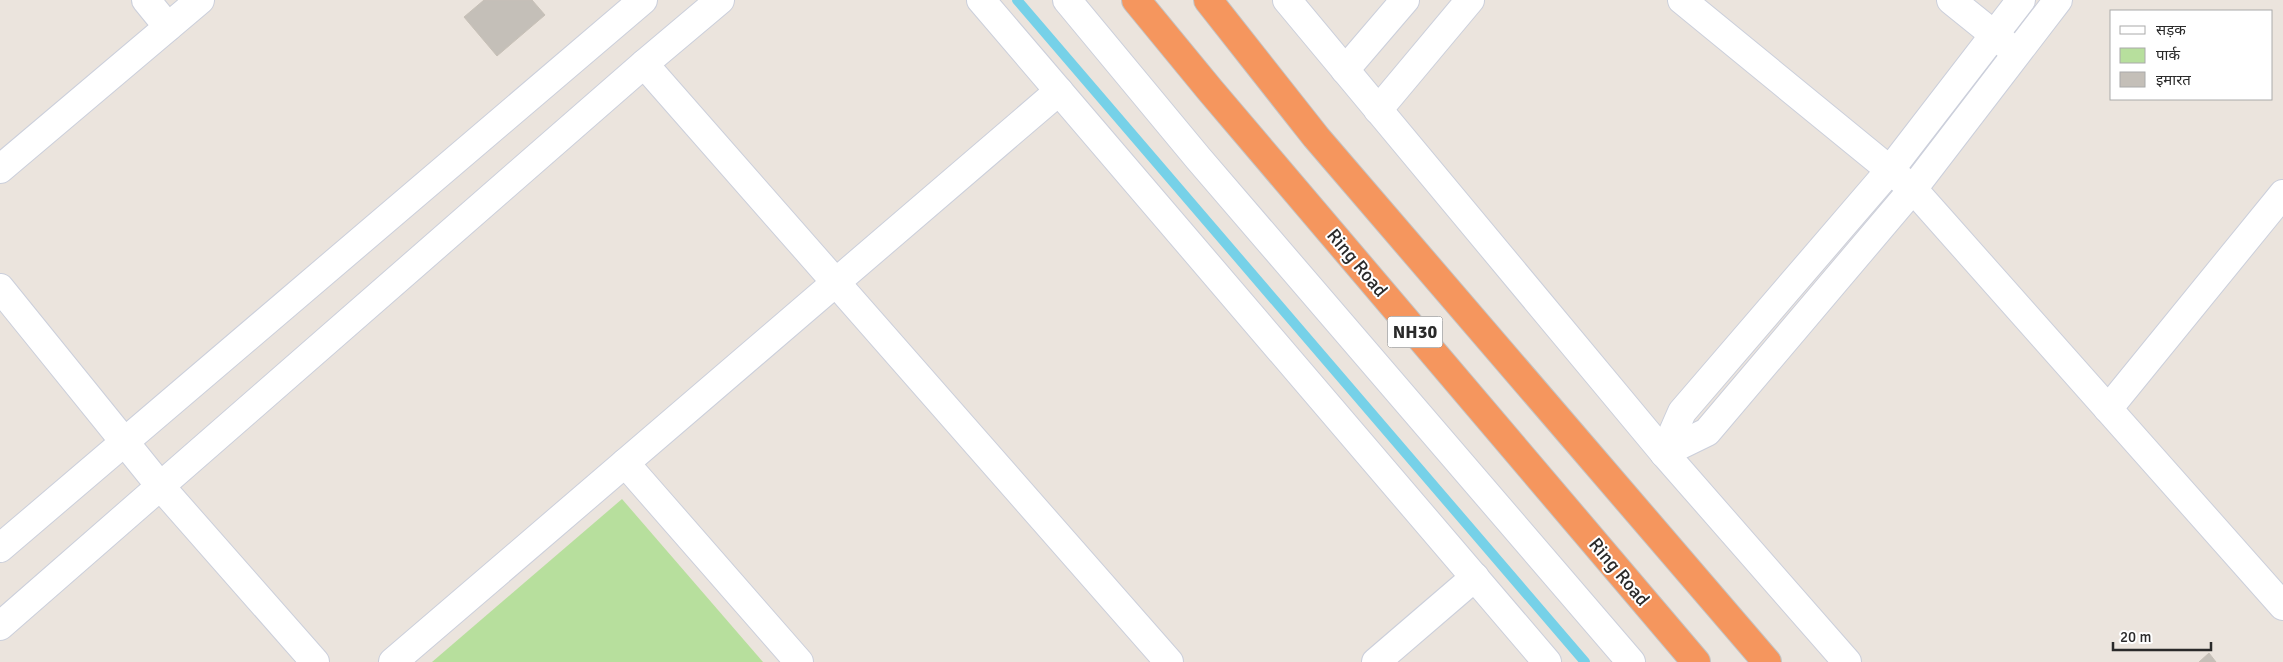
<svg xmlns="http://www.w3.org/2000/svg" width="2283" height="662" viewBox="0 0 2283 662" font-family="Signika,'Noto Sans Devanagari',sans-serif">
  <rect width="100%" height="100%" fill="#ebe4dd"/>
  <polygon fill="#b7df9d" points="622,499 763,662 432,662"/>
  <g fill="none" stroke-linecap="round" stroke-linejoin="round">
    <polyline stroke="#76d1e8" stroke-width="10" points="1017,0 1585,662"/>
  </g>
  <g fill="#c4bfb8" stroke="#c7c0b7">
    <polygon points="484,0 532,0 545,15 497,56 464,17"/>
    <polygon points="2209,653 2216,662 2199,662"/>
  </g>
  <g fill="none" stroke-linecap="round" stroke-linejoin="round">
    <g stroke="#cbcfdb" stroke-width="30">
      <g id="minor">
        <polyline points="146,0 168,27"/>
        <polyline points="981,0 1547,662"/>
        <polyline points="1067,0 1198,158 1631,662"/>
        <polyline points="1287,0 1664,453 1847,662"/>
        <polyline points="1682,0 1913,189 2283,606"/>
        <polyline points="1951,0 2008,46"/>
        <polyline points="644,64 1169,662"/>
        <polyline points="1345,70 1405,0"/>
        <polyline points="1378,110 1470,0"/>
        <polyline points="0,169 200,0"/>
        <polyline points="0,288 161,487 315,662"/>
        <polyline points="2108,409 2283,194"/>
        <polyline points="1664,453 1707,432 1913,189 2058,0"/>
        <polyline points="1664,453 1682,412 1890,170 2021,0"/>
        <polyline points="625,463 799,662"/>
        <polyline points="0,548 643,0"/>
        <polyline points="0,626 644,64 720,0"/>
        <polyline points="393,662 1059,91"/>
        <polyline points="1376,662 1475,577"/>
      </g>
    </g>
    <g stroke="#c3c3c3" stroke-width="30">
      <g id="highway">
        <polyline points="1136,0 1210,90 1696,662"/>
        <polyline points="1208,0 1316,137 1767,662"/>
      </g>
    </g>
    <use href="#minor" stroke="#fff" stroke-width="28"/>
    <use href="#highway" stroke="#f5965e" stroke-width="28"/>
  </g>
  <g text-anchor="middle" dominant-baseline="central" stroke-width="4" stroke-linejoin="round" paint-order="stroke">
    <rect fill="#fff" stroke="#6a6a6a" stroke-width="1" x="1387.5" y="316.5" width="55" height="31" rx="4"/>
    <g font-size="18" font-weight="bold" fill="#2a2a2a">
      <text x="1415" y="332">NH30</text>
    </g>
    <g font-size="19" fill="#2a2a2a" stroke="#fff">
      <text transform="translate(1357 263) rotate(50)">Ring Road</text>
      <text transform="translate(1619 572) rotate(50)">Ring Road</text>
    </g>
  </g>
  <rect x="2110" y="10" width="162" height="90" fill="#ffffff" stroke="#aaaaaa"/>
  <rect x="2120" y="26" width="25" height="8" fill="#ffffff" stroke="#aaaaaa"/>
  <text x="2156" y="35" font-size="15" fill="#2a2a2a">सड़क</text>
  <rect x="2120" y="48" width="25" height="15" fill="#b7df9d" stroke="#aaaaaa"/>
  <text x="2156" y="60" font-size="15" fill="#2a2a2a">पार्क</text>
  <rect x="2120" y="72" width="25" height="15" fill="#c4bfb8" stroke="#aaaaaa"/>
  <text x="2156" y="85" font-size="15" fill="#2a2a2a">इमारत</text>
  <path d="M2113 642v8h98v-8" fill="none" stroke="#2a2a2a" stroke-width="2.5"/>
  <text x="2120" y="642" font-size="15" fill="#2a2a2a" stroke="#ffffff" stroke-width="4" paint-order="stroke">20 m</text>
</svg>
